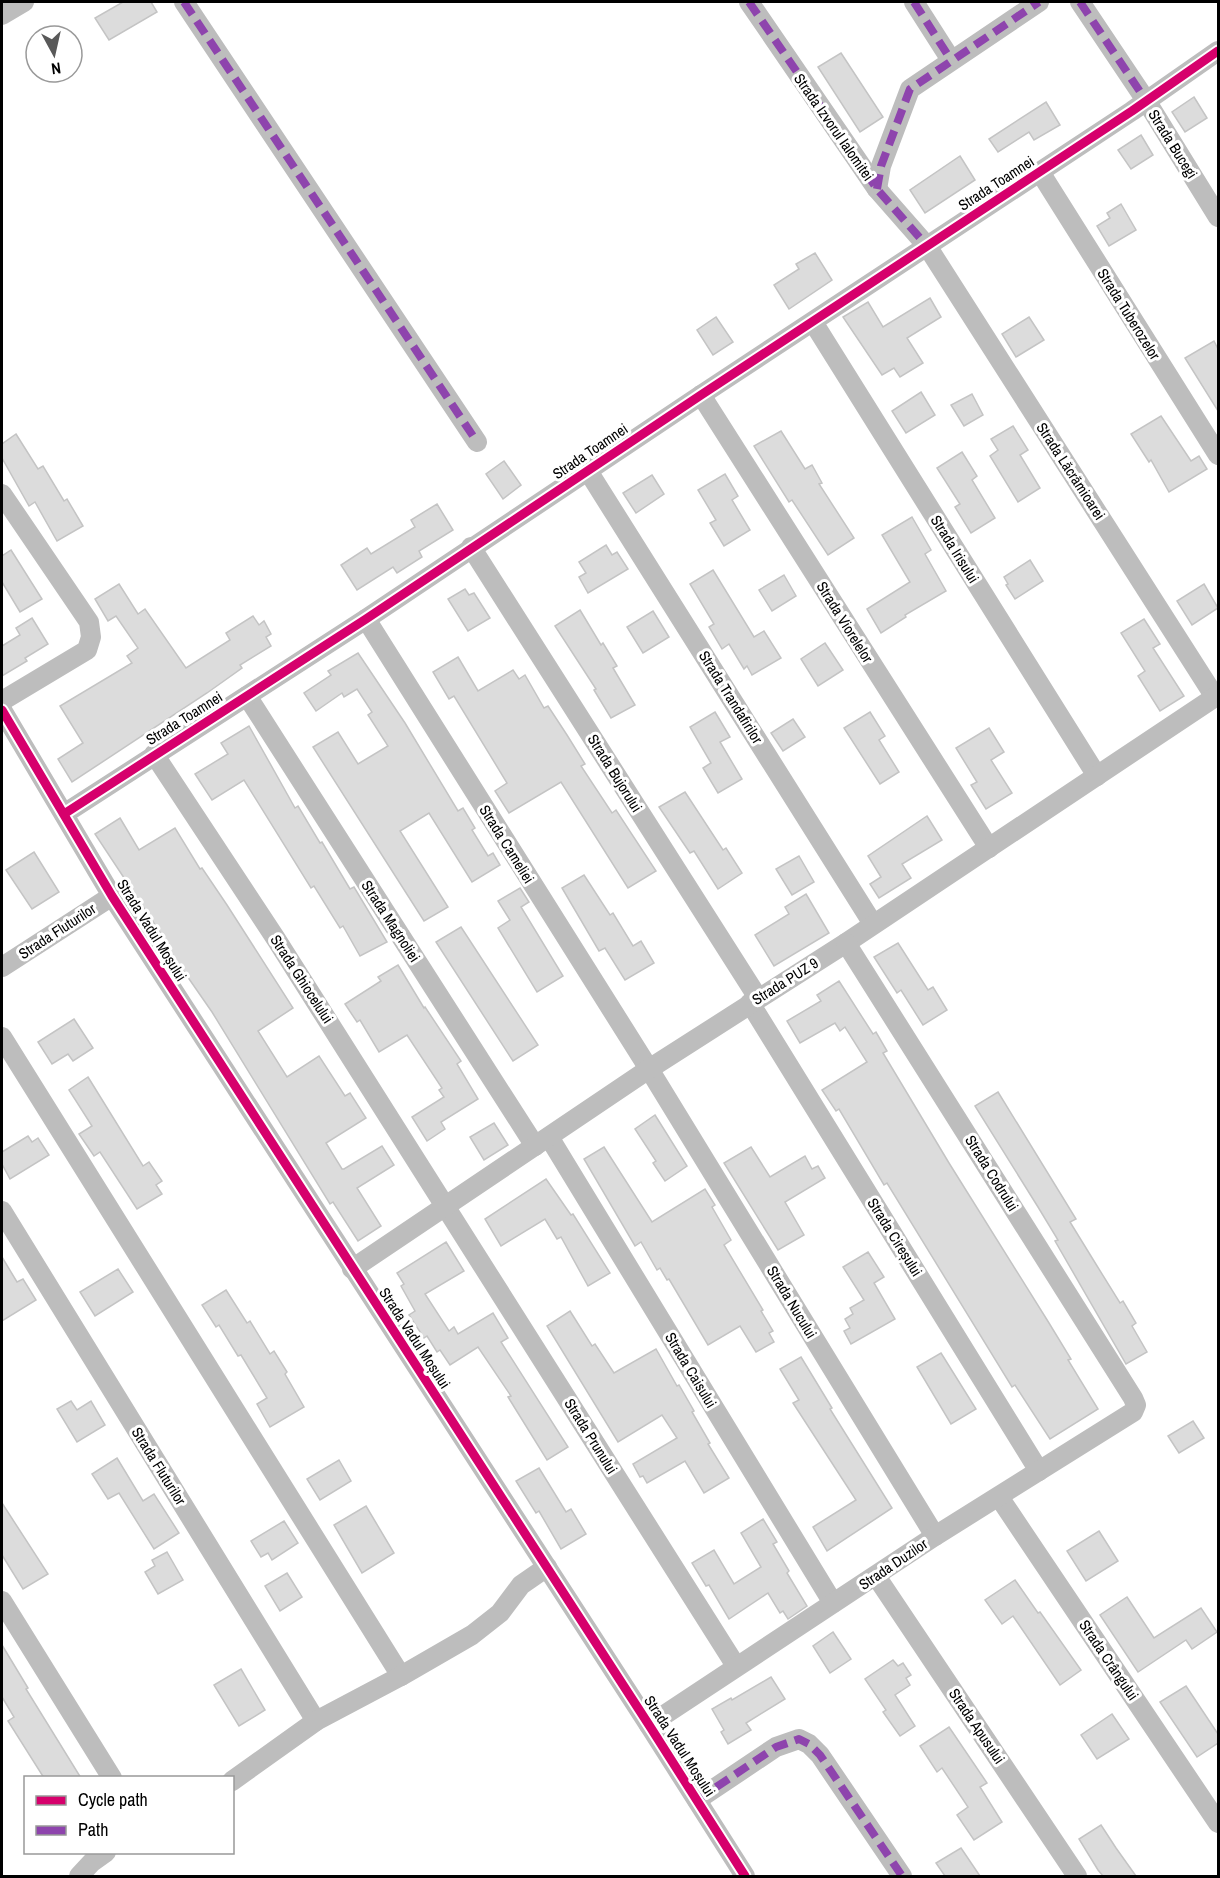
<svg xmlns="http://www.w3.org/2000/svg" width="1220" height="1878" viewBox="0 0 1220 1878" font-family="'Archivo Narrow',sans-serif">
  <rect width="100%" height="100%" fill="#fff"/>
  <g fill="#dcdcdc" stroke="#c4c4c4" stroke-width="1.5">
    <polygon points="123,2 151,2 157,12 109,40 95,18"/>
    <polygon points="841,53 883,117 860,132 818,67"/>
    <polygon points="1194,97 1207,118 1185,132 1172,112"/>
    <polygon points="1046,102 1060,125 1034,140 1029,132 998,152 989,139"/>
    <polygon points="1141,135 1153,155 1131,169 1118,150"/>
    <polygon points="960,156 975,180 925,213 910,190"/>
    <polygon points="1121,204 1136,230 1109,246 1097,226 1110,218 1107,213"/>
    <polygon points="815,253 832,280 789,309 774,285 799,269 796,264"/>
    <polygon points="930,298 941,317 907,338 923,363 900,377 894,368 882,375 843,317 868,302 883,327"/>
    <polygon points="716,317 733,342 713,355 697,330"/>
    <polygon points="1029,317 1044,340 1016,357 1002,334"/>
    <polygon points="1214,341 1218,349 1218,411 1185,358"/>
    <polygon points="921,392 935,415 906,433 892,411"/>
    <polygon points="972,394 983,415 964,426 951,405"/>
    <polygon points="1161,416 1191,461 1199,456 1207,469 1169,492 1151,460 1149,462 1131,434"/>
    <polygon points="1013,426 1028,450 1020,455 1040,488 1018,502 990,456 998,450 991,439"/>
    <polygon points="781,431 805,469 812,465 822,483 819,484 854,538 828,555 792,500 789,502 754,446"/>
    <polygon points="16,434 38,469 43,466 64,501 67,499 83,526 57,541 35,502 29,506 2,458 2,444"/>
    <polygon points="962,452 977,476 972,480 995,518 971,533 955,507 960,504 937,468"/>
    <polygon points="504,461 521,485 503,499 486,474"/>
    <polygon points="725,474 738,496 732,500 750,530 724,546 710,523 716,520 698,490"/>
    <polygon points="652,475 664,494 636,513 623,493"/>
    <polygon points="437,504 453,530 419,551 422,557 397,573 393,567 357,590 341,565 367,548 371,554 415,527 411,520"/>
    <polygon points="912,517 931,550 925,554 946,591 905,615 906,617 881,633 867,609 910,582 882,535"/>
    <polygon points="606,545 612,555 617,552 628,569 588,593 579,577 586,573 579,562"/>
    <polygon points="11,550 42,599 20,612 2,582 2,556"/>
    <polygon points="1030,560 1043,581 1015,599 1006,585 1008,584 1004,577"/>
    <polygon points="713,570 754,637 764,631 781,658 752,675 747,666 744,669 729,644 722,649 709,627 714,624 690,584"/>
    <polygon points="784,575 796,596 772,611 759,590"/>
    <polygon points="119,584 138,614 145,609 186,668 230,640 226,633 253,616 259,625 264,621 271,634 266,637 271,646 240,665 242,668 207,693 72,782 58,759 83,743 60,706 132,663 127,656 138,648 116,616 108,621 95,599"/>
    <polygon points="1204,584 1218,608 1192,625 1177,601"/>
    <polygon points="465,589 469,595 474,593 490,618 468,631 448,599"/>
    <polygon points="580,610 601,645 603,643 617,666 613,668 635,705 611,718 594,690 596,689 555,626"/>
    <polygon points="653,611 669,637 643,653 627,627"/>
    <polygon points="32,618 48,644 25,658 27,661 2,676 2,646 20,635 16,628"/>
    <polygon points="1144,619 1160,644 1153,648 1184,696 1160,711 1138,676 1145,671 1121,633"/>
    <polygon points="825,643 843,670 818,686 801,659"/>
    <polygon points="358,653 405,723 458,811 463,808 475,828 472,830 488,856 493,853 500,865 472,882 429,813 400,831 448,907 424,921 313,747 338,732 358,764 388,746 368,715 372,712 357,689 344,697 342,693 316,711 304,693 331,675 328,671"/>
    <polygon points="458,657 478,691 513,670 519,679 525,675 544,708 548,706 567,735 585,764 581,766 612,813 616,810 656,871 628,888 561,782 509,813 495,791 507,783 454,696 449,699 433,672"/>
    <polygon points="715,712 730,737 720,742 742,779 718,793 703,768 711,763 690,727"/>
    <polygon points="870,712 885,736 879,740 899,772 880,784 844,728"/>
    <polygon points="793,719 805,737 783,751 771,733"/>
    <polygon points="249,726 295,808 298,806 320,843 322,842 350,889 354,887 387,942 360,956 343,926 340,928 314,886 311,888 244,780 212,800 195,774 228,754 221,743"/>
    <polygon points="989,728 1004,752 991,760 1012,793 986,809 971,785 977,782 956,748"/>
    <polygon points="685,792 723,850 726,848 742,873 718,889 694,851 690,853 659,807"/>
    <polygon points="927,816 942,840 902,864 911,878 879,898 870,884 881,877 868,856"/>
    <polygon points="120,818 139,850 175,828 200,869 202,868 227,905 293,1008 258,1031 287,1077 319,1056 345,1096 350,1093 366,1118 326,1143 342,1169 344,1169 382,1146 394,1165 357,1188 381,1226 358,1241 333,1202 330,1204 212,1012 169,950 171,949 95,834"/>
    <polygon points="34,852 59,892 32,909 6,870"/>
    <polygon points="799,856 814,882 792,895 776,869"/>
    <polygon points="584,875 610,915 613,913 633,946 641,941 654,963 625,980 605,948 599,951 562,888"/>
    <polygon points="520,888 529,902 521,907 563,976 537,992 498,928 510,920 498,901"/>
    <polygon points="806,894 829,933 774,966 755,935 789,914 785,907"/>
    <polygon points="461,927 538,1045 513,1061 436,942"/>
    <polygon points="898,943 928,990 933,987 947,1010 923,1025 901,990 897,993 874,957"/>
    <polygon points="398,965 424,1008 425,1007 461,1061 457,1064 478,1099 441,1122 445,1129 427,1141 412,1117 444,1097 439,1090 442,1088 407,1035 379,1052 360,1020 357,1022 345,1004 381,981 378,977"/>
    <polygon points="839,981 873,1034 876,1032 887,1051 883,1053 949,1163 1049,1323 1071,1359 1068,1360 1098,1409 1050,1439 1015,1385 1012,1387 887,1183 884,1185 839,1109 836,1111 822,1090 867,1062 845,1027 840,1031 835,1023 800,1043 787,1021 821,1001 817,995"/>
    <polygon points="74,1019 93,1048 73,1061 68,1054 52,1064 38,1042"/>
    <polygon points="88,1077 143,1166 149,1162 162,1181 156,1185 162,1194 137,1209 100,1152 94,1156 79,1134 92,1126 69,1090"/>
    <polygon points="998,1092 1076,1219 1070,1222 1094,1261 1120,1303 1123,1301 1136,1323 1132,1326 1147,1352 1126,1364 1055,1241 1058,1240 1038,1207 975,1106"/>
    <polygon points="655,1115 687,1166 665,1181 653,1163 656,1161 635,1129"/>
    <polygon points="494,1123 508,1145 484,1160 470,1137"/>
    <polygon points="28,1136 32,1142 38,1138 49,1155 10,1179 2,1164 2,1152"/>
    <polygon points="604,1147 652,1222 705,1189 715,1205 712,1207 731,1240 724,1245 763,1310 761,1311 773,1331 769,1333 774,1342 756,1352 740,1326 708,1345 669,1279 667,1280 660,1268 657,1270 641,1242 635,1246 584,1159"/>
    <polygon points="751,1147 770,1177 805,1156 812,1169 818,1166 825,1178 785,1202 804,1235 778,1250 724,1163"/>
    <polygon points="546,1179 571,1215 573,1214 610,1273 588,1286 561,1237 557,1239 545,1219 501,1246 485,1219"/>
    <polygon points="446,1242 464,1271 425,1294 449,1331 454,1327 458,1334 493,1313 508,1338 501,1342 568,1447 547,1460 508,1397 511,1396 478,1347 450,1365 440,1350 437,1352 427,1336 424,1338 409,1315 415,1311 401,1286 404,1284 397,1273"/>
    <polygon points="868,1252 884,1277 874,1283 895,1319 851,1344 844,1331 850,1328 845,1319 853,1314 850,1308 864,1300 843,1267"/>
    <polygon points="2,1257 17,1282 23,1279 36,1300 2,1321"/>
    <polygon points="118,1269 133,1292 95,1316 80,1292"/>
    <polygon points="226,1290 247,1323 250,1321 270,1354 274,1351 287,1372 285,1374 304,1407 270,1427 257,1404 267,1398 241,1355 238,1356 219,1325 216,1327 202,1305"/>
    <polygon points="570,1311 592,1346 595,1344 614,1373 656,1349 677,1386 679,1385 694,1411 692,1412 710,1443 708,1444 729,1478 704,1493 685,1461 647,1483 643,1476 640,1477 633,1464 677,1438 662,1415 618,1442 547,1326"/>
    <polygon points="941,1353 976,1409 951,1424 917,1367"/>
    <polygon points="801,1357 832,1408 830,1409 892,1508 827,1551 813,1527 856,1500 793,1403 799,1400 780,1369"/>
    <polygon points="71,1401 77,1410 91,1401 105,1425 77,1442 57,1409"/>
    <polygon points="1193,1421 1204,1438 1179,1453 1168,1436"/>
    <polygon points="117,1458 143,1501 154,1494 179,1533 154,1549 119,1493 108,1499 92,1474"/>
    <polygon points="339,1460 351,1481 320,1500 307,1479"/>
    <polygon points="539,1468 566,1512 571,1509 586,1534 561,1549 539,1511 536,1513 516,1481"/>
    <polygon points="2,1503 48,1574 23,1589 2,1555"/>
    <polygon points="366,1506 394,1553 362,1573 334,1525"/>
    <polygon points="763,1519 777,1542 773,1544 789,1571 787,1573 807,1606 788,1619 783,1611 780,1613 768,1593 729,1619 709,1585 706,1586 692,1563 714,1550 734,1584 761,1567 741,1533"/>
    <polygon points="284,1521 298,1543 272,1560 268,1553 261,1557 251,1541"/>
    <polygon points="1099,1531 1118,1561 1086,1581 1067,1551"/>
    <polygon points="167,1552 183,1580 158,1594 145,1572 155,1566 152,1560"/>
    <polygon points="287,1573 302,1597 280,1611 265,1586"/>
    <polygon points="1015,1580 1038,1613 1040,1612 1081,1670 1060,1685 1013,1616 1002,1624 985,1600"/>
    <polygon points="1127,1597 1154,1638 1201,1608 1217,1632 1192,1649 1186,1640 1138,1672 1100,1615"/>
    <polygon points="833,1632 851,1659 830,1673 813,1646"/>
    <polygon points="2,1645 28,1688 26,1689 81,1778 44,1778 8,1721 14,1717 2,1697"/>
    <polygon points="893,1660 898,1666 903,1663 911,1675 906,1678 910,1685 895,1695 915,1726 900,1736 883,1712 886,1710 865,1679"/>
    <polygon points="241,1669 265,1710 239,1726 214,1685"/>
    <polygon points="771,1677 785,1699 746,1723 751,1730 728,1744 721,1732 724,1730 712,1709 731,1698 732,1700"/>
    <polygon points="1186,1686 1218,1734 1218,1743 1197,1757 1160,1702"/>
    <polygon points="1112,1714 1129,1739 1097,1759 1081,1735"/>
    <polygon points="949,1727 987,1783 980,1787 1002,1822 974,1840 957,1815 968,1807 942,1768 937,1772 920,1746"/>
    <polygon points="1101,1825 1116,1848 1136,1876 1103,1876 1098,1870 1079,1839"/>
    <polygon points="961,1848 980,1876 945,1876 936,1863"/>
  </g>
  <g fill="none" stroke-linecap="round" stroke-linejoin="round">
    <g stroke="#bdbdbd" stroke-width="20">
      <polyline points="184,2 477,442"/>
      <polyline points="749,2 877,189 927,246 1215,697"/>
      <polyline points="914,2 951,60"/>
      <polyline points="1080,2 1147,102 1218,217"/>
      <polyline points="2,15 24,2"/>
      <polyline points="1040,172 1218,455"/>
      <polyline points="877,189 881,166 910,89 1039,2"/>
      <polyline points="813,322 1097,776"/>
      <polyline points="701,395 989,848"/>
      <polyline points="588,471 873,924"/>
      <polyline points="2,494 89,622 91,637 87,650 2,701"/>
      <polyline points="471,547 758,998"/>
      <polyline points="366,619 649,1069 935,1536"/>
      <polyline points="247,696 535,1146"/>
      <polyline points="2,710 112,896 649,1725 745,1876"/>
      <polyline points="154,754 276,939 736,1666"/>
      <polyline points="64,814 366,619 701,395 1132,111 1218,51"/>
      <polyline points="2,967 112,896"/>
      <polyline points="750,1003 1039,1471"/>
      <polyline points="2,1037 401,1676"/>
      <polyline points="549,1137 833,1603"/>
      <polyline points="2,1211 316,1721"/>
      <polyline points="352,1269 649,1069 846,943 1218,695"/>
      <polyline points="999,1497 1218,1823"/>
      <polyline points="876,1576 1077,1876"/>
      <polyline points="2,1601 112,1778"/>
      <polyline points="649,1725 935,1536 1133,1412 1136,1405 1133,1398 846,943"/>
      <polyline points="232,1781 316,1721 401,1676 472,1635 500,1613 521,1585 547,1567"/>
      <polyline points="697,1800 776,1747 799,1739 809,1744 820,1755 902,1876"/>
      <polyline points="79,1876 92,1862 106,1852"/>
    </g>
    <g stroke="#8e44ad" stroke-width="8" stroke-dasharray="15 8" stroke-linecap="butt">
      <polyline points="184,2 477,442"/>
      <polyline points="749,2 877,189 927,246"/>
      <polyline points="914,2 951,60"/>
      <polyline points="1080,2 1147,102"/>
      <polyline points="877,189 881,166 910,89 1039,2"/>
      <polyline points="697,1800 776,1747 799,1739 809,1744 820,1755 902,1876"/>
    </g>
    <g stroke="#fff" stroke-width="13">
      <g id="cycleway">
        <polyline points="2,710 112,896 649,1725 745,1876"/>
        <polyline points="64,814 366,619 701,395 1132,111 1218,51"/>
      </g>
    </g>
    <use href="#cycleway" stroke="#d6006c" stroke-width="9"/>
  </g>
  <g text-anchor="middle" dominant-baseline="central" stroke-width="6" stroke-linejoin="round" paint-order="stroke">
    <g font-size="15" fill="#000" stroke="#fff">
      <text transform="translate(834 127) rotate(55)">Strada Izvorul Ialomitei</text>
      <text transform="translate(1173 144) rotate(58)">Strada Bucegi</text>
      <text transform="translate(996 183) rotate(-33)">Strada Toamnei</text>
      <text transform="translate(1129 314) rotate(58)">Strada Tuberozelor</text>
      <text transform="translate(590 451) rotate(-34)">Strada Toamnei</text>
      <text transform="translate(1071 471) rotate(57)">Strada Lăcrămioarei</text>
      <text transform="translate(955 549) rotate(58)">Strada Irisului</text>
      <text transform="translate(845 622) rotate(58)">Strada Viorelelor</text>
      <text transform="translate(731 697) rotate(58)">Strada Trandafirilor</text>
      <text transform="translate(184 718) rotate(-32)">Strada Toamnei</text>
      <text transform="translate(615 773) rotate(58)">Strada Bujorului</text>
      <text transform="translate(507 844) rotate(58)">Strada Cameliei</text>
      <text transform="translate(391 921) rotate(57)">Strada Magnoliei</text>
      <text transform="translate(152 930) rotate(58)">Strada Vadul Moșului</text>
      <text transform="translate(57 931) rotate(-33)">Strada Fluturilor</text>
      <text transform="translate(302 979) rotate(57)">Strada Ghiocelului</text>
      <text transform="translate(785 981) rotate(-32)">Strada PUZ 9</text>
      <text transform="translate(992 1173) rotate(58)">Strada Codrului</text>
      <text transform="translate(895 1237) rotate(58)">Strada Cireșului</text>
      <text transform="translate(792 1302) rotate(59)">Strada Nucului</text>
      <text transform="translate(415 1338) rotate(57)">Strada Vadul Moșului</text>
      <text transform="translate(691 1370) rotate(59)">Strada Caisului</text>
      <text transform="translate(591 1436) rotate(58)">Strada Prunului</text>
      <text transform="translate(159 1466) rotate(58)">Strada Fluturilor</text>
      <text transform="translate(893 1564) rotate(-34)">Strada Duzilor</text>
      <text transform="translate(1109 1660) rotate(56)">Strada Crângului</text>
      <text transform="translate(977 1726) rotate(56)">Strada Apusului</text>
      <text transform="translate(680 1746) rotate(57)">Strada Vadul Moșului</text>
    </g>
  </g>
  <rect width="1220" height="1878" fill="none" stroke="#000000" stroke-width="6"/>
  <rect x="24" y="1776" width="210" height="78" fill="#ffffff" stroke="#999999" stroke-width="1.5"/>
  <rect x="36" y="1796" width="30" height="9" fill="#d6006c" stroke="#999999" stroke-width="1.5"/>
  <text x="78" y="1806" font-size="18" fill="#000000">Cycle path</text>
  <rect x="36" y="1826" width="30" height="9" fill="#8e44ad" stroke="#999999" stroke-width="1.5"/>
  <text x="78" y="1836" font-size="18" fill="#000000">Path</text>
  <g transform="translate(54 54) rotate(172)"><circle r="28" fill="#ffffff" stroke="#999999" stroke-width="1.5"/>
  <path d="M0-4.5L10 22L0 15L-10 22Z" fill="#595959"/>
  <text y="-9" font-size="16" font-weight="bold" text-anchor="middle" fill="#000000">N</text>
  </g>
</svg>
